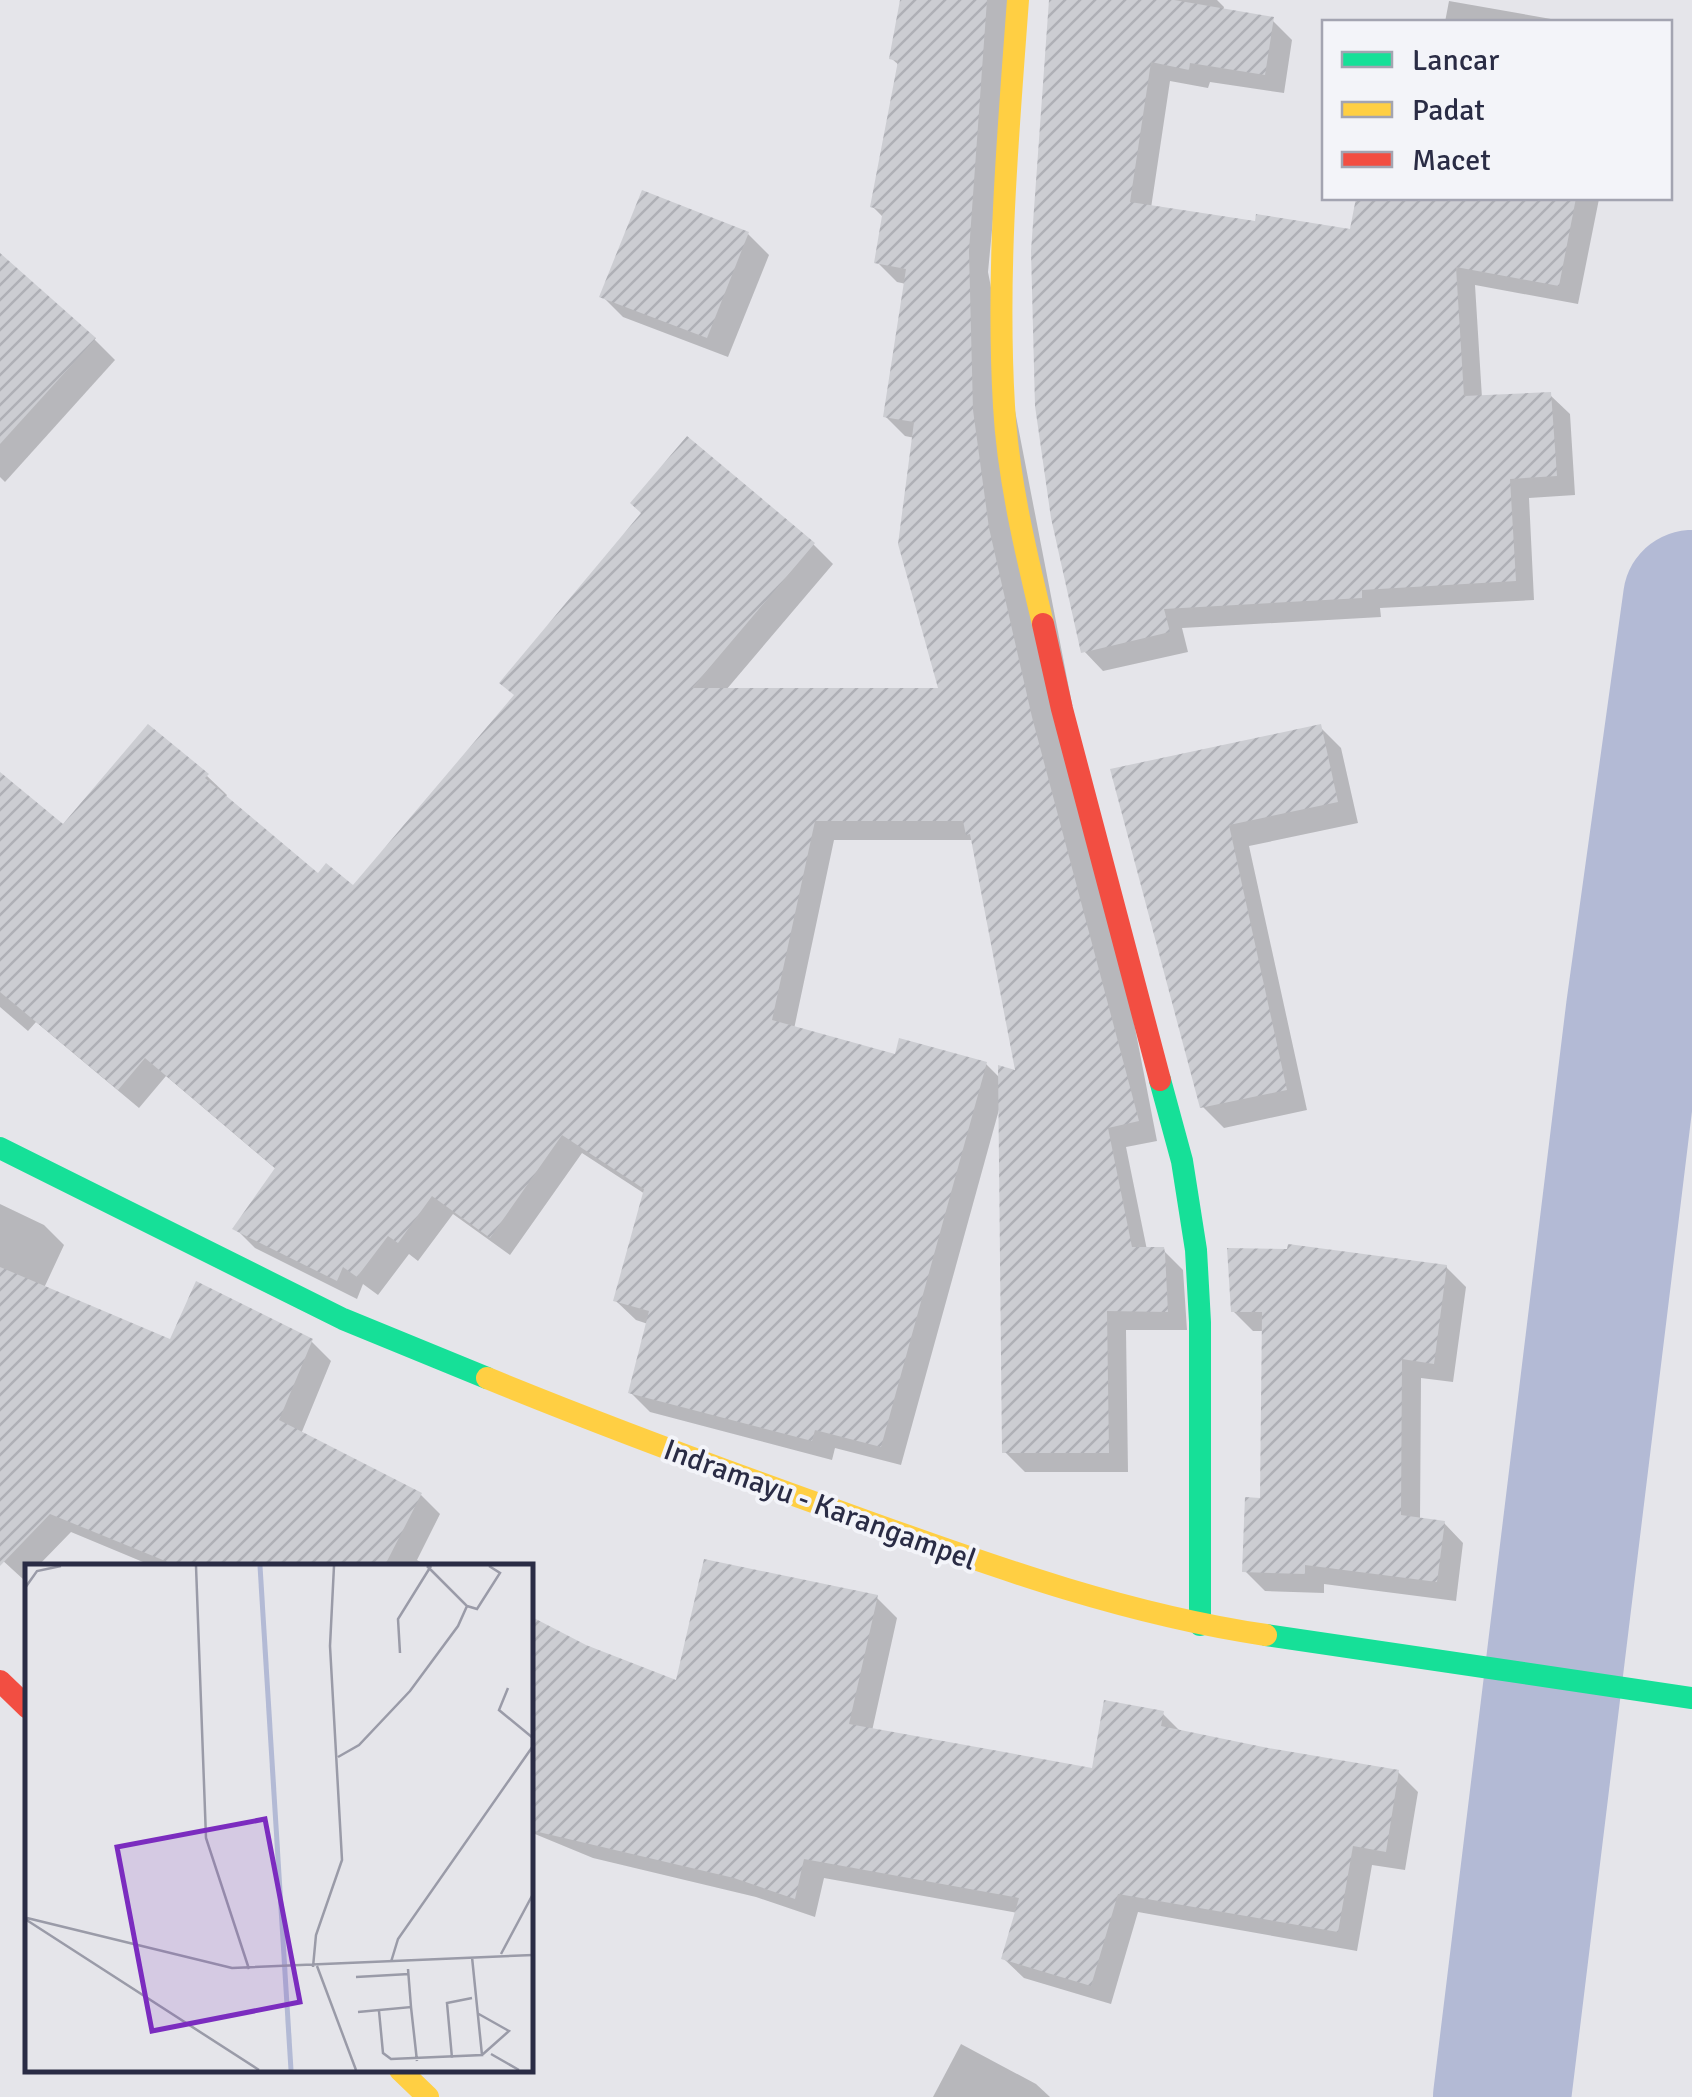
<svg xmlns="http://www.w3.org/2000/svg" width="1692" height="2097" viewBox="0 0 1692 2097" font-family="Signika,sans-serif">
  <defs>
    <pattern id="building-hatch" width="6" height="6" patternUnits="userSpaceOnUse" patternTransform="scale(2.5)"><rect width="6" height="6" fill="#cccdd2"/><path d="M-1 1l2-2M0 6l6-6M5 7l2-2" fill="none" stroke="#afb0b6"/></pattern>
  </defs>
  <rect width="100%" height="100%" fill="#e5e5ea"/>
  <g fill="#0003" fill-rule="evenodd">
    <path d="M 903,0 L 1014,0 L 988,272 L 1157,1141 L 1126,1147 L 1147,1250 L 1163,1250 L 1183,1270 L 1187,1330 L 1126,1330 L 1128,1472 L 1025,1472 L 1005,1452 L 1000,1106 L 901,1465 L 835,1448 L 832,1460 L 650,1412 L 630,1392 L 648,1324 L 636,1320 L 616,1301 L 645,1194 L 582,1153 L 510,1255 L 453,1214 L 418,1261 L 409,1254 L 378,1295 L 363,1284 L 357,1299 L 255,1248 L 236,1229 L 277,1170 L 166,1076 L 139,1108 L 36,1022 L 28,1031 L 0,1007 L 0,775 L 64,827 L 207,776 L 227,795 L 225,798 L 318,876 L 353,889 L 813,544 L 833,564 L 726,690 L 942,690 L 915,438 L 905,436 L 885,416 L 906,284 L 897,282 L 877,262 L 884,218 L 872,206 L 900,66 L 892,59 ZM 834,840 L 974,840 L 1018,1073 L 1001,1079 L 986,1064 L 897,1057 L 794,1029 Z"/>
    <polygon points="1051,0 1217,0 1224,7 1223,11 1272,20 1292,40 1284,93 1210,82 1208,88 1170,81 1151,208 1257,224 1352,232 1359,198 1599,199 1578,304 1475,285 1482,398 1550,395 1570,414 1575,495 1529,498 1534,600 1380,608 1381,617 1182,628 1188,652 1103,671 1084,651"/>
    <polygon points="1449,1 1568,22 1569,22 1445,22"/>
    <polygon points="748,234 769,255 728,357 623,317 602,296"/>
    <polygon points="0,276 94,339 115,360 5,482 0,477"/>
    <polygon points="1320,727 1341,748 1358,823 1249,846 1307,1110 1224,1128 1203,1107 1113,771"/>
    <polygon points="0,1204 44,1225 64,1245 44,1288 171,1343 311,1341 331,1361 301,1434 421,1495 440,1514 417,1560 429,1567 155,1567 71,1532 37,1567 28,1567 24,1580 0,1558"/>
    <polygon points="1446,1267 1466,1287 1453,1382 1421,1378 1420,1520 1444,1523 1463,1543 1456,1601 1324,1584 1324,1593 1265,1591 1245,1571 1262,1501 1264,1331 1253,1331 1233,1311"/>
    <polygon points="877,1598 897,1618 872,1731 1094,1771 1163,1714 1182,1733 1398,1772 1418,1792 1405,1870 1372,1865 1357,1951 1138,1912 1111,2004 1024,1978 1004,1959 1018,1913 824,1878 815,1917 756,1897 593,1858 530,1832 530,1626 678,1684"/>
    <polygon points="961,2044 1036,2084 1050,2097 933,2097"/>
  </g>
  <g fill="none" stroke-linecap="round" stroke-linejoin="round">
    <polyline stroke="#b3bad5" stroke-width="138" points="1502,2097 1635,1009 1692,599"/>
  </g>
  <g fill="url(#building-hatch)">
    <polygon points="900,0 987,0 969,251 973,410 989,528 1032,717 1139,1121 1108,1128 1132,1247 1164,1247 1165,1253 1168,1312 1107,1311 1109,1453 1002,1453 998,1065 1015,1070 970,834 966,835 963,821 815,821 772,1020 895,1054 899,1038 987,1062 881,1447 815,1430 812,1441 628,1393 649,1311 613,1301 644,1189 562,1135 490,1238 432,1196 398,1243 388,1236 357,1277 343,1267 337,1281 232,1229 275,1168 145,1058 118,1090 0,992 0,772 63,824 148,724 209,774 205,778 318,873 326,863 353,885 514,695 499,683 641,513 630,503 687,436 815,543 692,688 938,688 898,544 914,422 883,417 906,269 874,263 883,210 870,207 898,61 889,59"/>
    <polygon points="1049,0 1174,0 1274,17 1265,75 1190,63 1189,70 1151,62 1130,202 1255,221 1256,214 1350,229 1356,198 1576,198 1559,286 1456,267 1464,396 1551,392 1557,476 1510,479 1516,581 1362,590 1362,598 1164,609 1170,632 1081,653 1051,518 1035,406 1031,251"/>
    <polygon points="642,190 749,232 707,338 599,297"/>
    <polygon points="0,253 96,338 0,444"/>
    <polygon points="1321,724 1338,802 1229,825 1287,1090 1200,1108 1110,769"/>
    <polygon points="1288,1244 1447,1265 1434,1364 1402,1359 1401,1515 1445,1521 1437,1582 1305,1565 1305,1574 1242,1572 1245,1497 1260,1498 1262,1312 1231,1312 1227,1248 1287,1249"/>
    <polygon points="0,1267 170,1339 196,1281 313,1339 279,1420 422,1493 384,1567 180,1567 50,1514 0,1566"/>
    <polygon points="704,1559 878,1595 849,1724 1092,1768 1104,1700 1164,1711 1161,1726 1268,1748 1399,1770 1386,1852 1353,1846 1338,1932 1118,1894 1091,1986 1001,1959 1019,1898 804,1859 795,1899 734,1878 530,1830 530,1616 586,1645 676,1680"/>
  </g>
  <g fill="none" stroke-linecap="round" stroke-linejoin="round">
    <g stroke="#16e098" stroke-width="22">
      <polyline points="1160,1080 1182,1161 1196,1250 1200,1322 1200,1625"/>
      <polyline points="0,1148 343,1319 487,1378"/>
      <polyline points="1266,1635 1692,1698"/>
    </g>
    <g stroke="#ffcf43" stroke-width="22">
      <path d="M 1018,0 C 1008,135 996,270 1004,406 C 1008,479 1026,553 1043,624"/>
      <path d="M 487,1378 C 614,1430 742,1477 872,1523 C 1000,1569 1130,1615 1266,1635"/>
      <polyline points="400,2070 428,2097"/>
    </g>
    <g stroke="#f24e42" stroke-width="22">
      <polyline points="1043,624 1062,709 1160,1080"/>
      <polyline points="0,1681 28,1708"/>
    </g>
  </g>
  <g text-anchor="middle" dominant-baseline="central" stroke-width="8" stroke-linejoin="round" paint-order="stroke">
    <g font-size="30" fill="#2a2c45" stroke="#f3f4f9">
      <text transform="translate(820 1505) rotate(20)">Indramayu - Karangampel</text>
    </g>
  </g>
  <g transform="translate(25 1564)">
    <rect width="508" height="508" fill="#e5e5ea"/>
    <path fill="none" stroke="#b3bad5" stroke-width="5" d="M 235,2 L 266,506"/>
    <path fill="none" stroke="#9a9ba8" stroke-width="2.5" d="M 171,2 L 181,274 L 224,405M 0,24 L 12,7 L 36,2M 442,42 L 452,45 L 475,9 L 464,2M 375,89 L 373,55 L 406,2M 483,124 L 474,146 L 508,174M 313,193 L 334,181 L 385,127 L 433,62 L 442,42 L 402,2M 2,354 L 207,404 L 508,391M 0,355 L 234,506M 476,390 L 508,330M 366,398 L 373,375 L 508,182M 292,402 L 331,506M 288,403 L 291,371 L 317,296 L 305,82 L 309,2M 383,405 L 386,443M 331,413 L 384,410M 354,447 L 358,489 L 366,495 L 457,491 L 447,393M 333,448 L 386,443 L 392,497M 452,449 L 484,467 L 457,491M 466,490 L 494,506M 427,494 L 422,439 L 447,434"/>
    <path fill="#7b2cbf" fill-opacity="0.15" stroke="#7b2cbf" stroke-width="5" d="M 240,255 L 275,438 L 127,467 L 92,283 Z"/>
    <rect width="508" height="508" fill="none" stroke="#2a2c45" stroke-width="5"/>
  </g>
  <rect x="1322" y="20" width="350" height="180" fill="#f3f4f9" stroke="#a3a4b1" stroke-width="2.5"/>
  <rect x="1342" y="52" width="50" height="15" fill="#16e098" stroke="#a3a4b1" stroke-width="2.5"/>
  <text x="1412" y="70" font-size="30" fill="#2a2c45">Lancar</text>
  <rect x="1342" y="102" width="50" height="15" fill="#ffcf43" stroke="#a3a4b1" stroke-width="2.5"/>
  <text x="1412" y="120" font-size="30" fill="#2a2c45">Padat</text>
  <rect x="1342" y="152" width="50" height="15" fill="#f24e42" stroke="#a3a4b1" stroke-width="2.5"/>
  <text x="1412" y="170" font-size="30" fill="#2a2c45">Macet</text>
</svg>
